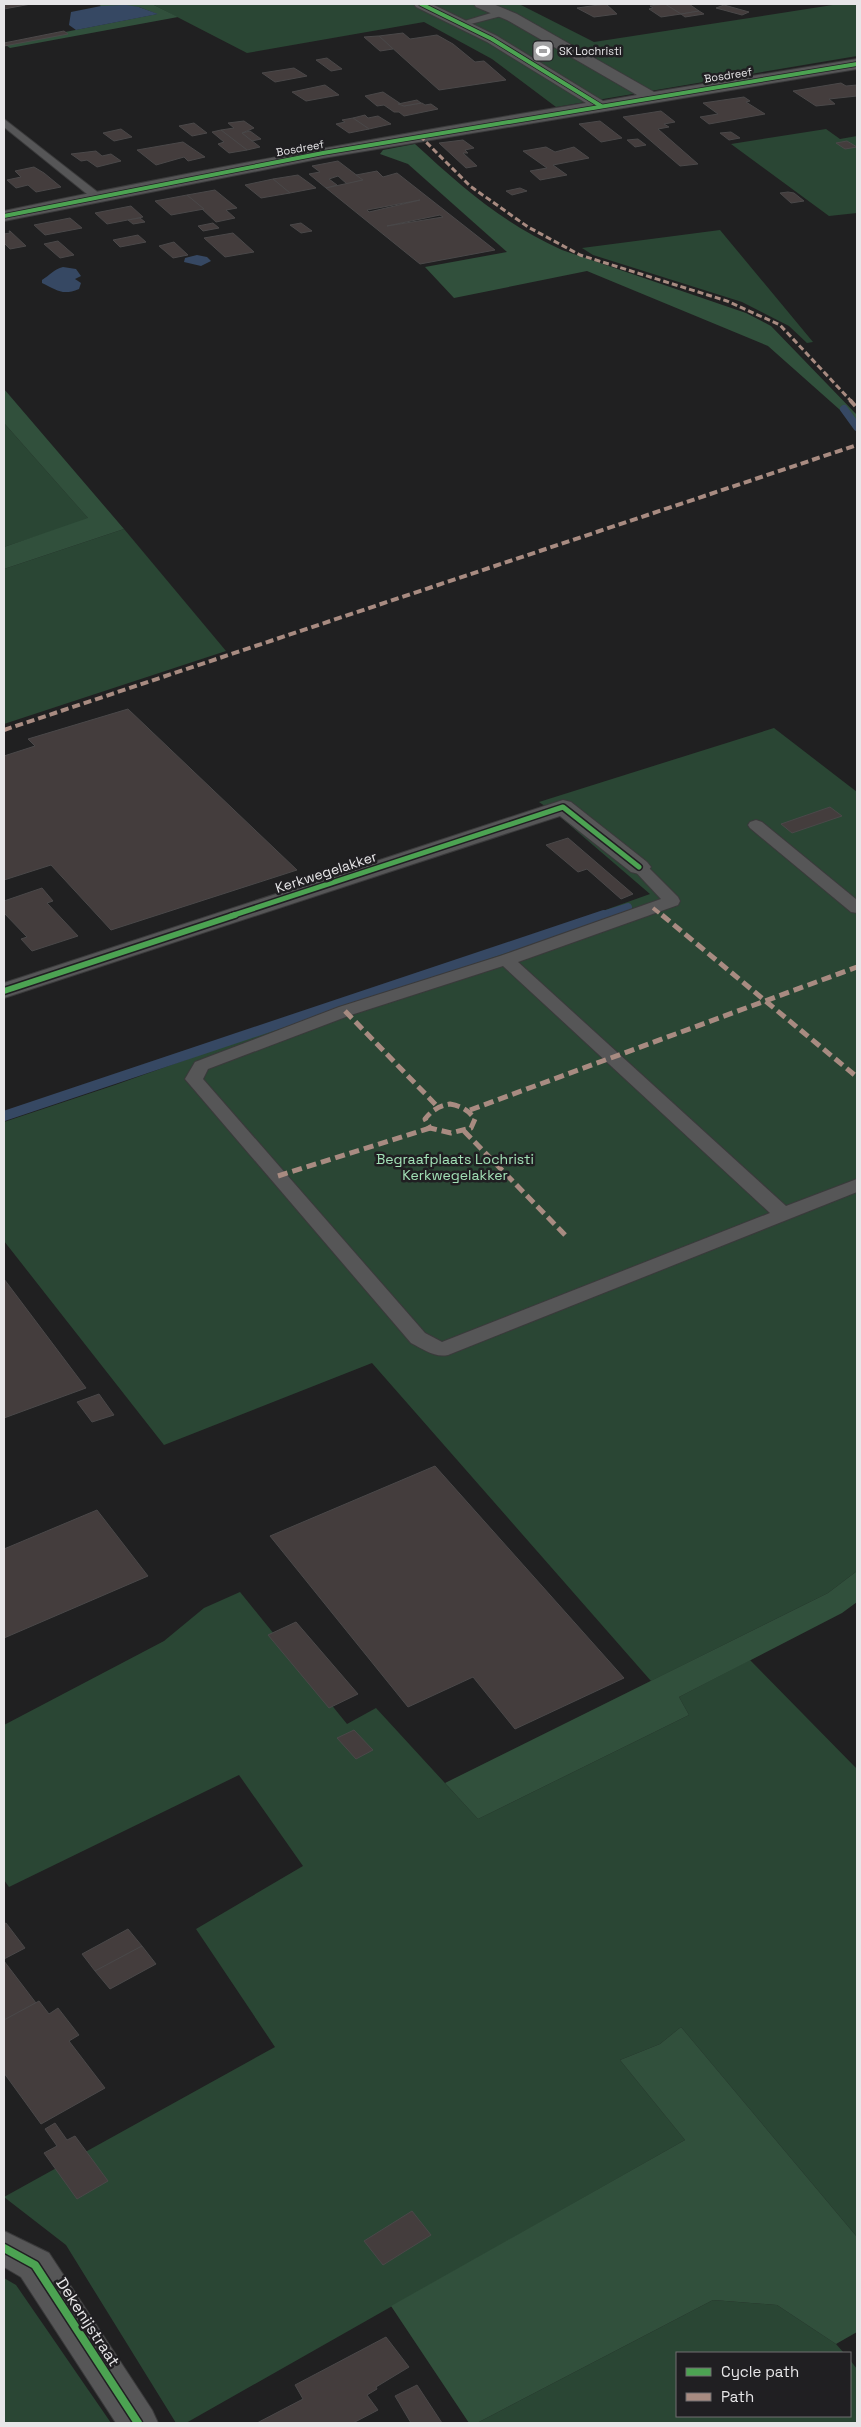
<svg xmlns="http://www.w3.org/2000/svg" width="861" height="2427" viewBox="0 0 861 2427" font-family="'Space Grotesk',sans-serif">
  <rect width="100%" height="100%" fill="#202021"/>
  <g fill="#2a4634">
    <polygon points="152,4 519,4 594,42 839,4 857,5 857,56 556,107 492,59 424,22 247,53"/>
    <polygon points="826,129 840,139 857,136 857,213 829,216 731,144"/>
    <polygon points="720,230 813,342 807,343 789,326 742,302 593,255 582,248"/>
    <polygon points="4,423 89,519 4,547"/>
    <polygon points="124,529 226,651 4,724 4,569"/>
    <polygon points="774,728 857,792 857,1571 828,1593 651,1681 372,1363 164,1445 4,1241 4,1122 115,1085 650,894 558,815 539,802"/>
    <polygon points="240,1592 347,1724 376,1708 478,1819 689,1715 679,1697 750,1660 857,1769 857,2237 681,2027 660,2044 620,2060 685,2140 186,2423 176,2423 66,2245 4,2197 275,2047 196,1929 303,1866 239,1775 9,1887 4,1880 4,1725 164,1641 204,1608"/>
    <polygon points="4,2278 16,2285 111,2423 4,2423"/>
    <polygon points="713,2300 777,2305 836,2344 844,2353 677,2353 677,2416 850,2416 850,2360 857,2369 857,2423 477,2423"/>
  </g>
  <g fill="#31503c">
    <polygon points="98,4 152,4 178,17 10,48 4,44 157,14 139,7 101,6"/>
    <path d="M 415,144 C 462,187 502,223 562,250 L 746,313 L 771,326 L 857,415 L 857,425 L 768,346 L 587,271 L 454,298 L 425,267 L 507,252 L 408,164 L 380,154 L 383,150 Z"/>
    <polygon points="4,389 124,529 4,569 4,547 88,518 4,423"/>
    <polygon points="857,1571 857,1602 842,1613 679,1697 689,1715 478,1819 445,1783 828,1593"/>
    <polygon points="681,2027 857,2237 857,2332 836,2344 777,2305 713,2300 477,2423 469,2423 391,2306 685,2140 620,2060 660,2044"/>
  </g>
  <g fill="#364863">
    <polygon points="126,5 139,7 158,14 76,30 69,25 71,12 101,6"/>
    <polygon points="197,255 207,257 211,261 201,266 184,262 185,258"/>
    <path d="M 63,267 L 76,269 L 81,276 L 75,279 L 81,283 L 79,289 C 62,296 57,290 42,283 L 42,280 C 50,275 54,269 63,267 Z"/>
  </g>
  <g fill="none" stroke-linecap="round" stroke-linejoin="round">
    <g stroke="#364863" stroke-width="8">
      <polyline points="844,409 857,427"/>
      <polyline points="600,916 628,907"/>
    </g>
    <polyline stroke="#364863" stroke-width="10" points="4,1116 604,915"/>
  </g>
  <g fill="#443d3d" stroke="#4a4849" fill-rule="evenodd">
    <polygon points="4,4 31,4 4,9"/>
    <polygon points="606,4 617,14 594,17 577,8"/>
    <polygon points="665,4 689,4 699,11 681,14"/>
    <polygon points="665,4 681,14 661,17 649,9 653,8 650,6"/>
    <polygon points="724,5 749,12 742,15 716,8"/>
    <polygon points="699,11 704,14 685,17 681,14"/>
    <polygon points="64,31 68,34 4,46 4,43"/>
    <polygon points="403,33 410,39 437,35 453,44 475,62 484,61 506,80 439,90 379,36"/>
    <polygon points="378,36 379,36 393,49 380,51 364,37"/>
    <polygon points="327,58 342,69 331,71 316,60"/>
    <polygon points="294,68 307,76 275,82 262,73"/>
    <polygon points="841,83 846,86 857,85 857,96 829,99 835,104 816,106 793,91"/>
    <polygon points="325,85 339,95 306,101 292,92"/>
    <polygon points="383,92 404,106 422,103 425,105 431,104 438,109 404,116 399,112 394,112 384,105 377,106 365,96"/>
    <polygon points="744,97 750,101 746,102 765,114 709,124 700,117 718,114 703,103"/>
    <polygon points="417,100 421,103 404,106 398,104"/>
    <polygon points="661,111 675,122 664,124 669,127 658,129 698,164 680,166 623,117"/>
    <polygon points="365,115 368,118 378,116 391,124 369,129 353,118"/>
    <polygon points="353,118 369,129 349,133 336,124 345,122 342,120"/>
    <polygon points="244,121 254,128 242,133 260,147 247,150 221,130 234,128 228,123"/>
    <polygon points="600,121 622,138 601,142 579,124"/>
    <polygon points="194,123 207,133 192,136 179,126"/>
    <polygon points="121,129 132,137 114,141 103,133"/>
    <polygon points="221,130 247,150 229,153 218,144 224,142 212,132"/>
    <polygon points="250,131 261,139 252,141 242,133"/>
    <polygon points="731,132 740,138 729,140 720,133"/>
    <polygon points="638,139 646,145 635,147 627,140"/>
    <polygon points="463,140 474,148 465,150 468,153 463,153 477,166 466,168 439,143"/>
    <polygon points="847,141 857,147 845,149 836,143"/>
    <polygon points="183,142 205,157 188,161 184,157 156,165 137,150"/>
    <polygon points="546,147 555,152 574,147 589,158 553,165 567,175 540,180 530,171 547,168 523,151"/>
    <polygon points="96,151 102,156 111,154 121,161 97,167 87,160 81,161 71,154"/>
    <polygon points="338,161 363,180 347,184 338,176 329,179 337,185 326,188 309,174 320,172 312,166"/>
    <polygon points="34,167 44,173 61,187 36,192 28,185 16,188 7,180 21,177 15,171"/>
    <path d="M 377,171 L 383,177 L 397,173 L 495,250 L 420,264 L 326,188 L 363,180 L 356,175 ZM 420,200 L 369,212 L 367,210 ZM 440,215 L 443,217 L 387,226 Z"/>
    <polygon points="298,175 316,188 290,193 273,179"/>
    <polygon points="273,179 290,193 261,198 245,185"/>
    <polygon points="520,188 527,191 512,195 506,191"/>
    <polygon points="215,190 237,208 226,210 235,218 216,222 187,195"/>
    <polygon points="788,192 794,193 804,201 791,203 780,193"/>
    <polygon points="187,195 204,209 171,215 155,201"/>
    <polygon points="131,206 143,217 107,224 95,213"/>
    <polygon points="70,218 82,228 45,235 34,225"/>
    <polygon points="140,218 145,222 133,224 128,220"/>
    <polygon points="213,223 219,228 203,231 198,226"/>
    <polygon points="301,223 312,231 301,233 290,225"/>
    <polygon points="9,231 10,231 26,246 10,249 4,243 4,234 10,233"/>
    <polygon points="233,233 254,252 225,257 204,238"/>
    <polygon points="138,235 146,242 120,247 113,240"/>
    <polygon points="58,241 74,255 60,258 44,244"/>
    <polygon points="174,242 188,255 173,258 159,246"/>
    <polygon points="128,709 297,870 111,930 51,865 4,880 4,756 35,746 28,739"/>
    <polygon points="830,807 842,816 792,833 781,824"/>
    <polygon points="568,838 633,894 621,899 587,869 578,872 546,845"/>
    <polygon points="42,888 53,901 47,903 78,936 32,951 21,939 27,937 4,913 4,901"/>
    <polygon points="4,1279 86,1388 4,1418"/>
    <polygon points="99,1394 114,1415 92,1422 77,1402"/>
    <polygon points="435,1466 624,1678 515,1729 473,1677 408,1707 270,1536"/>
    <polygon points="97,1510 148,1576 4,1638 4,1549"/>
    <polygon points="296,1622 358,1694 329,1708 268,1635"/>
    <polygon points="354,1730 373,1750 356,1759 337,1738"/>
    <polygon points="6,1923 25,1948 4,1959 4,1924"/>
    <polygon points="128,1929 142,1946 95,1971 82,1954"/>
    <polygon points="142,1946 156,1964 110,1989 95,1971"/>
    <polygon points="4,1961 36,2003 4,2020"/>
    <polygon points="39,2001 49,2014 58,2008 79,2035 69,2041 105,2088 41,2124 4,2073 4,2020"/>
    <polygon points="55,2123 67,2140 75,2136 108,2181 77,2199 44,2153 57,2146 45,2129"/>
    <polygon points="412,2211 431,2235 383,2265 364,2241"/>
    <polygon points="386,2337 409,2367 376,2387 377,2389 367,2395 378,2410 353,2423 257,2423 303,2399 295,2385"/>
    <polygon points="417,2385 442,2423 411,2423 395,2396"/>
  </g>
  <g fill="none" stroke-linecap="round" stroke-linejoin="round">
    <g stroke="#3a3a3b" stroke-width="2">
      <g id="lane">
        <polygon points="501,10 506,13 505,15 463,26 458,23"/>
        <polygon points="4,119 100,194 100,198 92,198 4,127"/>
        <polygon points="756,820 762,822 857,900 857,913 851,912 750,828 748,825 750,822"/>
        <path d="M 639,862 L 645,864 L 678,897 L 680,901 L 678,905 L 518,962 L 786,1206 L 857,1179 L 857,1192 L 448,1355 C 435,1358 423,1349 411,1343 L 185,1079 L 195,1062 L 339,1007 L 500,956 L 661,899 L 631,867 ZM 503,966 L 770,1213 L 442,1342 L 425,1333 L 203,1079 L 208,1069 L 351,1015 Z"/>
      </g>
    </g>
    <g stroke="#3a3a3b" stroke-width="2">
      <g id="street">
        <path d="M 414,4 L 432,4 L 497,36 L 603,101 L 637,95 L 507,20 L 476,7 L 474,4 L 493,4 L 517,14 L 654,92 L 857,59 L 857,69 L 323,158 L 4,221 L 4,211 C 197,170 391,135 586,103 L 487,42 L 416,7 Z"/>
        <polygon points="563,800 571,802 647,862 651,867 647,872 639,874 631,872 560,816 4,998 4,983"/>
        <polygon points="4,2231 49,2253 152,2410 158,2423 116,2423 21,2277 4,2267"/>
      </g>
    </g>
    <use href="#lane" fill="#565657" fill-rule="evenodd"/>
    <use href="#street" fill="#565657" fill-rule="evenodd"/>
    <polyline stroke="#a88b81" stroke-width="3" stroke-dasharray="6 3" stroke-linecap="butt" points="420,136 470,186 528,227 580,255 727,301 780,325 851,401"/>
    <g stroke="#a88b81" stroke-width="4" stroke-dasharray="8 4" stroke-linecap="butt">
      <polyline points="850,400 857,408"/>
      <polyline points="4,730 857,445"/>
      <polyline points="653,908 663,916"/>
    </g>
    <g stroke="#a88b81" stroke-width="5" stroke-dasharray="10 5" stroke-linecap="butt">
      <polyline points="662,915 857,1077"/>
      <polyline points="345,1011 437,1106"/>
      <path d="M 450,1104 C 461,1106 468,1110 475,1119 L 471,1128 L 451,1133 L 430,1128 L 425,1119 C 432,1110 439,1106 450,1104 Z"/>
      <polyline points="470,1110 857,967"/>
      <polyline points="464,1131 567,1237"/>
      <polyline points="278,1176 430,1128"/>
    </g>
    <g stroke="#201f22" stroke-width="5.5">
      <g id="cycleway-far3">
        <polyline points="421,4 492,39 601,106"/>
        <polyline points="4,216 323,153 857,64"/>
      </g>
    </g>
    <g stroke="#201f22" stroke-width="8">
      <polyline id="cycleway-far2" points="231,916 563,807 639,867"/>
    </g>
    <g stroke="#201f22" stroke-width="9">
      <polyline id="cycleway-far1" points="4,991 235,915"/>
    </g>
    <g stroke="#201f22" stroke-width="11">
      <polyline id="cycleway" points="4,2248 35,2265 138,2423"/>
    </g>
    <use href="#cycleway-far3" stroke="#4ca352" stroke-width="4"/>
    <use href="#cycleway-far2" stroke="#4ca352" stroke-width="5"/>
    <use href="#cycleway-far1" stroke="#4ca352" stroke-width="6"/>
    <use href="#cycleway" stroke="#4ca352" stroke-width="8"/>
  </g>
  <defs>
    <g id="stadium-square" transform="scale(1.125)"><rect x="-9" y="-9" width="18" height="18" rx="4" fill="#a1a1a2" stroke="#201f22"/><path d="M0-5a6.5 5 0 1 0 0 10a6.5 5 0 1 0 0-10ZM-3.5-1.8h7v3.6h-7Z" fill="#fff"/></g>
  </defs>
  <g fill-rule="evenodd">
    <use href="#stadium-square" x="543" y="51"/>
  </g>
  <g text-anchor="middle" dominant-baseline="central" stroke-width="5" stroke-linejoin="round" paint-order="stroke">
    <g font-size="11" fill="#e7e6e8" stroke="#201f22" text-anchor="start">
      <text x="559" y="51">SK Lochristi</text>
    </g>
    <g font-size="11" fill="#e7e6e8" stroke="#201f22">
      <text transform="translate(728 75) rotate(-9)">Bosdreef</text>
      <text transform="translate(300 148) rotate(-10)">Bosdreef</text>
    </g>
    <g font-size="14" fill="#e7e6e8" stroke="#201f22">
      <text transform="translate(326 872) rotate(-18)">Kerkwegelakker</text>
    </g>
    <g font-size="14" fill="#a2e0b6" stroke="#201f22">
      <text x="455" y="1159">Begraafplaats Lochristi<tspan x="455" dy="16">Kerkwegelakker</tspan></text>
    </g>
    <g font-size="16" fill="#e7e6e8" stroke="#201f22">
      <text transform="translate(88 2322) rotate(57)">Dekenijstraat</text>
    </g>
  </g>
  <rect width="861" height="2427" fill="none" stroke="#e7e6e8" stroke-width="10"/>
  <rect x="676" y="2352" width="175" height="65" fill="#201f22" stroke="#706f71"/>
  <rect x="686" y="2368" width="25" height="8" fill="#4ca352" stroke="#706f71"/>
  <text x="721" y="2377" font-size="15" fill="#e7e6e8">Cycle path</text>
  <rect x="686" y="2393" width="25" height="8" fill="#a88b81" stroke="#706f71"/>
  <text x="721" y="2402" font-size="15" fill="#e7e6e8">Path</text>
</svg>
